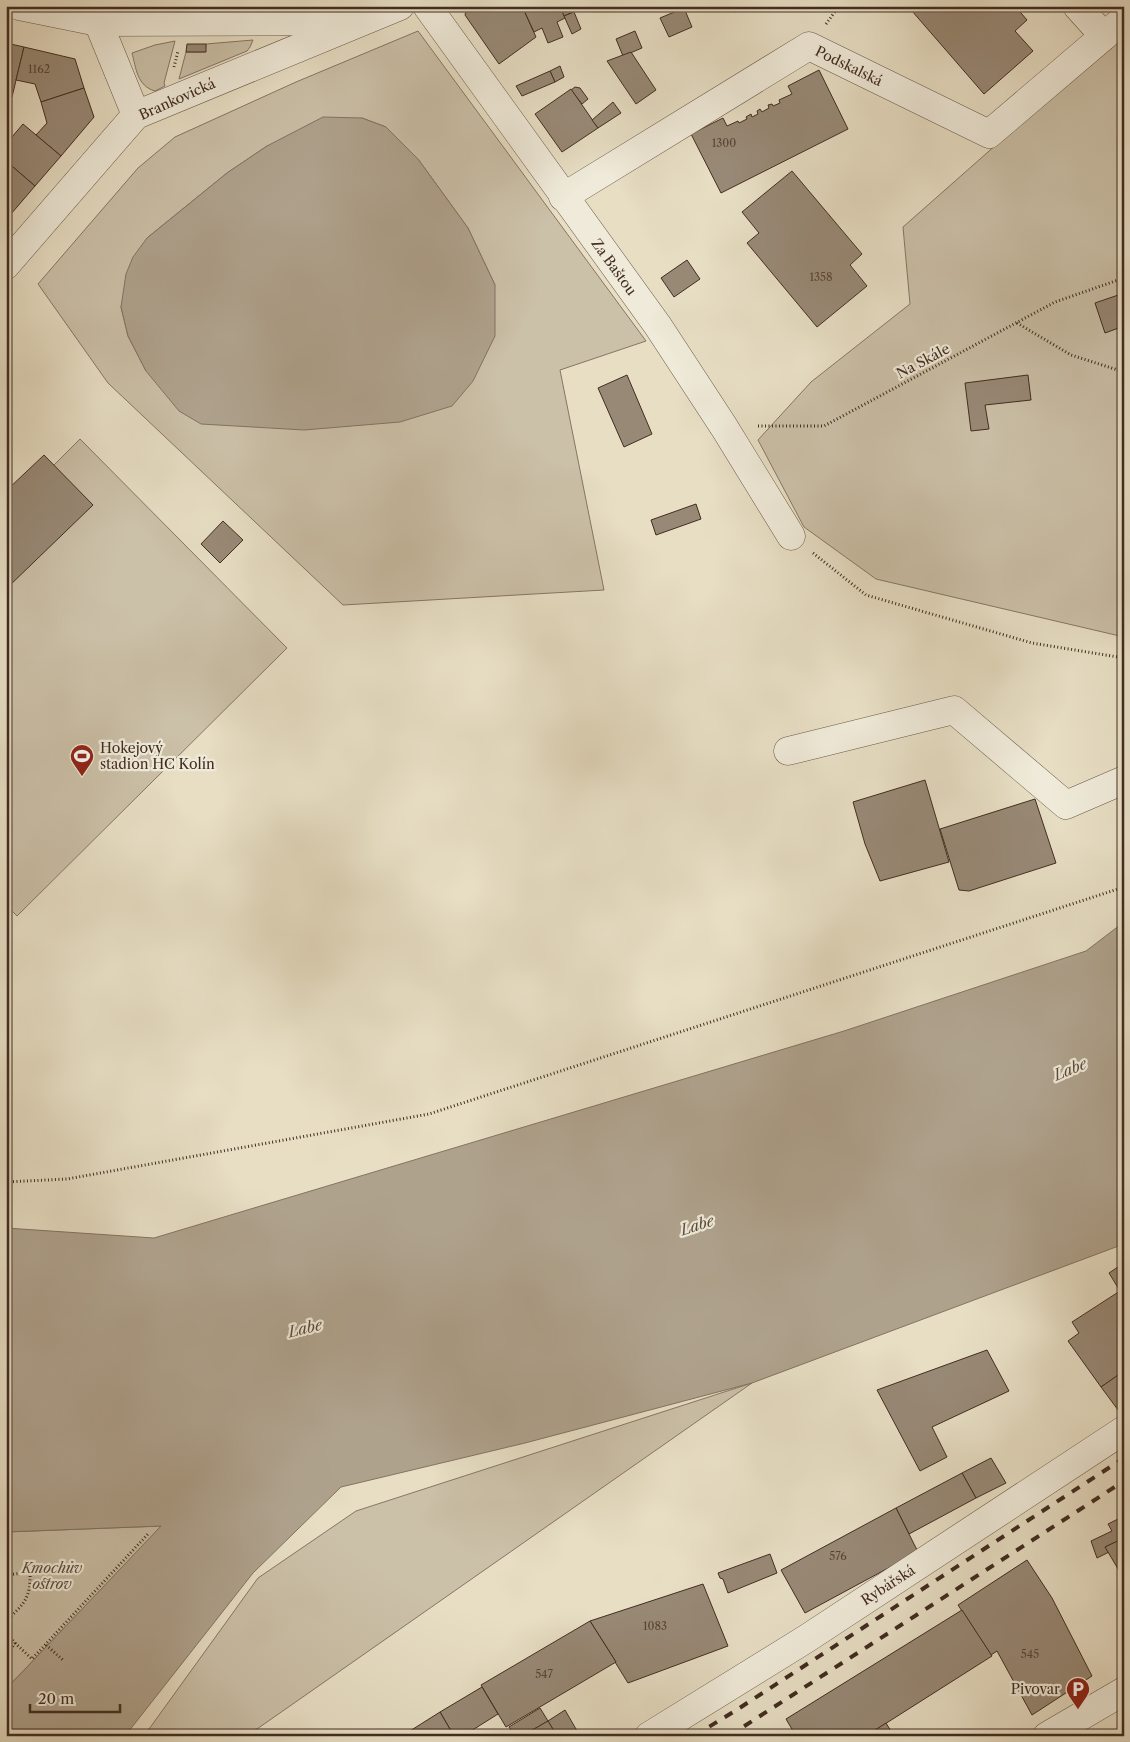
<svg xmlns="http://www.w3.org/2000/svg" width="1130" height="1742" viewBox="0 0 1130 1742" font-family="'Libre Caslon Text',serif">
  <rect width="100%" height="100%" fill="#e7dec4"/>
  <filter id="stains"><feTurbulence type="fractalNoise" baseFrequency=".004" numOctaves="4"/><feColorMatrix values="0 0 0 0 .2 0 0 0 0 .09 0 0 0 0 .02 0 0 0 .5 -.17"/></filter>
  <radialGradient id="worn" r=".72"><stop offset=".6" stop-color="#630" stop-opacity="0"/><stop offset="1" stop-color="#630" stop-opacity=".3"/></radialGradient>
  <g fill="#cbc0a8" stroke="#867665" fill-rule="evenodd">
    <path d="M 418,31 L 646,341 L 560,370 L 604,590 L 343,605 L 108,383 L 38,284 L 138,168 L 175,137 L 296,82 ZM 362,118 L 386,127 L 418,159 L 468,228 L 495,285 L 146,371 L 128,336 L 121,307 L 147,238 L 227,173 L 267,146 Z"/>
    <polygon points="1124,32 1124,637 876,579 804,527 758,440 811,382 910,304 903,227"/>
    <polygon points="253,40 250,47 247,51 179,79 186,52 205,52 206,44"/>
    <path d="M 175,41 L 164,83 L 165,86 L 155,91 C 137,86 136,68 132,53 L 155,45 Z"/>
    <polygon points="80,439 287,648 17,916 6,905 6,513"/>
    <polygon points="752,1383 247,1736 144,1736 258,1578 356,1511"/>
    <polygon points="162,1526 6,1689 6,1532"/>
  </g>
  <g fill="#afa28d" stroke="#837362">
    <polygon points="323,117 362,118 386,127 418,159 468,228 495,285 495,336 473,381 452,406 400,422 304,430 201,424 179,411 146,371 128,336 121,307 126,274 133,257 147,238 227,173 267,146"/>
    <polygon points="1124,922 1124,1244 752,1383 525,1443 341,1487 253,1573 125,1736 6,1736 6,1689 161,1526 6,1532 6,1228 154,1238 844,1031 1086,951"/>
  </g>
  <g fill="#988976" stroke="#422d22">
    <polygon points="470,6 522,6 536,37 499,64 465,15 467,7"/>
    <polygon points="522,6 560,6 565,18 557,22 563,37 548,43 542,28 534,32"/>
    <polygon points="560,6 587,6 564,16"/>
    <polygon points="672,6 683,6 684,8 675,12"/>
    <polygon points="732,6 749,6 735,12"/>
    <polygon points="918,6 1015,6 1027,20 1015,31 1033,51 984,94 912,11"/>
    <polygon points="684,8 692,27 669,37 660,18"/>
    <polygon points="574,12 581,29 572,34 564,16"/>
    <polygon points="635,31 642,48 623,56 616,39"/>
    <polygon points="6,43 24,47 12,97 6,95"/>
    <polygon points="187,44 206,44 206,52 186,52"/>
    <polygon points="24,47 75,59 84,88 41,102 35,84 16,80"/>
    <polygon points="631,52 656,90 636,104 607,61"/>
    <polygon points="560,66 564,77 555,82 550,71"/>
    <polygon points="819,70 848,129 721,193 691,134 723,118 727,126 738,121 739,123 747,119 746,117 751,114 752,117 758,114 757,111 760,109 762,112 769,108 768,105 772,104 773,106 780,103 779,100 792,94 788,86"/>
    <polygon points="550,71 555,82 522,96 516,86"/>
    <polygon points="575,87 580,88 588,99 582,104 571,90"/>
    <polygon points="84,88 94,117 61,156 36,135 47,123 41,102"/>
    <polygon points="571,89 598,128 562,152 535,114"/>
    <polygon points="613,102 621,113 598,128 592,120"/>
    <polygon points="23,124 61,156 35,186 6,161 6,144"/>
    <polygon points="6,161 35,186 11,214 6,210"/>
    <polygon points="792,171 862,254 850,265 867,286 817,327 747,243 759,233 742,212"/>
    <polygon points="687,260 700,279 674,297 661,278"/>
    <polygon points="1124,293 1124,326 1105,333 1095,303"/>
    <polygon points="627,375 652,434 624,447 598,388"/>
    <polygon points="1028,375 1031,400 985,405 989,429 971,431 965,383"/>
    <polygon points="44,455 93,505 6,589 6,491"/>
    <polygon points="696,504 701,519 656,535 651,520"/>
    <polygon points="223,521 243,540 220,563 201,544"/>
    <polygon points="1124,584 1124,598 1119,586"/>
    <polygon points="925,780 949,862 880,881 865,844 853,802"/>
    <polygon points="1035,799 1056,863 969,891 959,890 940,829"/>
    <polygon points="1124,1263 1124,1371 1101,1387 1068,1341 1079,1333 1072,1322 1120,1291 1109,1273"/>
    <polygon points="987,1350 1009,1391 932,1427 947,1457 920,1471 877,1390"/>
    <polygon points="1124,1371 1124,1418 1101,1387"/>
    <polygon points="991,1458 1006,1483 976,1498 962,1473"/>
    <polygon points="962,1473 976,1498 909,1534 896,1508"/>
    <polygon points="896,1508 918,1552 805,1613 781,1570"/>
    <polygon points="1124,1516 1124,1538 1105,1547 1109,1552 1097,1558 1091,1541 1112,1531 1108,1524"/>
    <polygon points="1124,1538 1124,1579 1105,1547"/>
    <polygon points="770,1554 777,1573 728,1593 723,1579 720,1578 718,1573"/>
    <polygon points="1027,1560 1052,1598 1092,1676 1032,1715 997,1651 991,1655 958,1605"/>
    <polygon points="703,1584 728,1646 628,1683 615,1662 616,1662 590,1621"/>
    <polygon points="962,1610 992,1656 866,1736 796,1736 786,1719"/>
    <polygon points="590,1621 616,1662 506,1727 481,1685"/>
    <polygon points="482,1687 498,1714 463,1736 454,1736 440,1712"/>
    <polygon points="540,1708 548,1721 522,1736 515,1736 509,1727"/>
    <polygon points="565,1710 580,1736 557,1736 548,1721"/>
    <polygon points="440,1712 454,1736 402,1736"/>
    <polygon points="548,1721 557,1736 522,1736"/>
    <polygon points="886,1723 894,1736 866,1736"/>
  </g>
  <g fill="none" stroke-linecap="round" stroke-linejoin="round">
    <g stroke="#6b594a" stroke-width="29">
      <g id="minor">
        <polyline points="19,6 98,22 351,21"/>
        <polyline points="427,6 658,326 724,427 791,536"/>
        <polyline points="1077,6 1104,36"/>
        <polyline points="98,22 136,115"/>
        <polyline points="563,197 809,46 989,134 1124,19"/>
        <polyline points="6,265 136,115 400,6"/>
        <polyline points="788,751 954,710 1066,805 1124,780"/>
        <polyline points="649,1736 806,1639 1124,1430"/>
        <polyline points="1047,1736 1124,1691"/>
      </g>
    </g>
    <g stroke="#422d22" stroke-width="3" stroke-dasharray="1 2.5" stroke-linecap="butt">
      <polyline points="826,24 837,9 842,6"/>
      <polyline points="174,67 178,51"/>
      <polyline points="1017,323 1071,355 1124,372"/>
      <polyline points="758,426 824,426 1055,302 1124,278"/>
      <polyline points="813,553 866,595 1032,643 1124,658"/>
      <polyline points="6,1182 67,1179 429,1114 1124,887"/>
      <polyline points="6,1575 77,1567"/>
      <path d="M 6,1621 C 24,1604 31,1598 30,1572"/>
      <polyline points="6,1632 15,1643 6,1657"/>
      <polyline points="15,1643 32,1659 148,1534"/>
      <polyline points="46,1645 63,1660"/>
    </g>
    <use href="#minor" stroke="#efead9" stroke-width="28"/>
    <g stroke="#422d22" stroke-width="4" stroke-dasharray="9 9" stroke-linecap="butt">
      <polyline points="694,1736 738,1709 1124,1458"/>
      <polyline points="729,1736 1124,1481"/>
    </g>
  </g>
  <defs>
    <g id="stadium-pin" transform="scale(1.25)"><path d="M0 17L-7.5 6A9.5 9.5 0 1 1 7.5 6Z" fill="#8f2418" stroke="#efead9"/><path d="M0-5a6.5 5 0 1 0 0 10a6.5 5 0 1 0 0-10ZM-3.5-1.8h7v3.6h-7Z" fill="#fff"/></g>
    <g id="parking-pin" transform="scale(1.25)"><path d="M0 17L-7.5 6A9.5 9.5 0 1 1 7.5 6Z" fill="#8f2418" stroke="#efead9"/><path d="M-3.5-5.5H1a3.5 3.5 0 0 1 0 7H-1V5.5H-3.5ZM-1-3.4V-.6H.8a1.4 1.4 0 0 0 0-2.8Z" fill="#fff"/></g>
  </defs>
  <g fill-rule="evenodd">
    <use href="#stadium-pin" x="82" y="756"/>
    <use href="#parking-pin" x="1078" y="1689"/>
  </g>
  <g text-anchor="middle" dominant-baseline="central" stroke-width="4.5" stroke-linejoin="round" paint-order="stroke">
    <g font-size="11" fill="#584437">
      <text x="39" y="69">1162</text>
      <text x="724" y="143">1300</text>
      <text x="821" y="277">1358</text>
      <text x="838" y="1556">576</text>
      <text x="655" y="1626">1083</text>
      <text x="1030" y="1654">545</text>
      <text x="544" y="1674">547</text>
    </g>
    <g font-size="14" fill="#422d22" stroke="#efead9">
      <text transform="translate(849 66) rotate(26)">Podskalská</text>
      <text transform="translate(177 99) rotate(-24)">Brankovická</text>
      <text transform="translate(614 267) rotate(54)">Za Baštou</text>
      <text transform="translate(923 361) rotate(-28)">Na Skále</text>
      <text transform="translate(888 1585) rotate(-33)">Rybářská</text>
    </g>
    <g font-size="14" fill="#422d22" stroke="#efead9" text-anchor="start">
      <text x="100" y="748">Hokejový<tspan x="100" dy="16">stadion HC Kolín</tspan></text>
      <text x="1060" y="1689" text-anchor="end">Pivovar</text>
    </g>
    <g font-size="14" font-style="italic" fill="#5d4a3d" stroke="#efead9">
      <text x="52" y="1568">Kmochův<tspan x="52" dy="16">ostrov</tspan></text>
    </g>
    <g font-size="15" font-style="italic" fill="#5d4a3d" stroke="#efead9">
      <text transform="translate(1070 1069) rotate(-23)">Labe</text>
      <text transform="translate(697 1225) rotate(-18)">Labe</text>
      <text transform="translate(305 1328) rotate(-14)">Labe</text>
    </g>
  </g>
  <rect width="1130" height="1742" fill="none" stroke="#e7dec4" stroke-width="25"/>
  <rect x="8" y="8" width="1115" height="1727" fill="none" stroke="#422d22" stroke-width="2.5"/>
  <rect x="12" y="12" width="1105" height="1717" fill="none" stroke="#422d22"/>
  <path d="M30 1704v8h90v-8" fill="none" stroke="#422d22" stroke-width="2.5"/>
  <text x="38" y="1704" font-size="15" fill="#422d22" stroke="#efead9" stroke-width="4" paint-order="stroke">20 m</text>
  <rect width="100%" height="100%" filter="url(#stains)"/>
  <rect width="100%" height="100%" fill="url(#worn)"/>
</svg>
